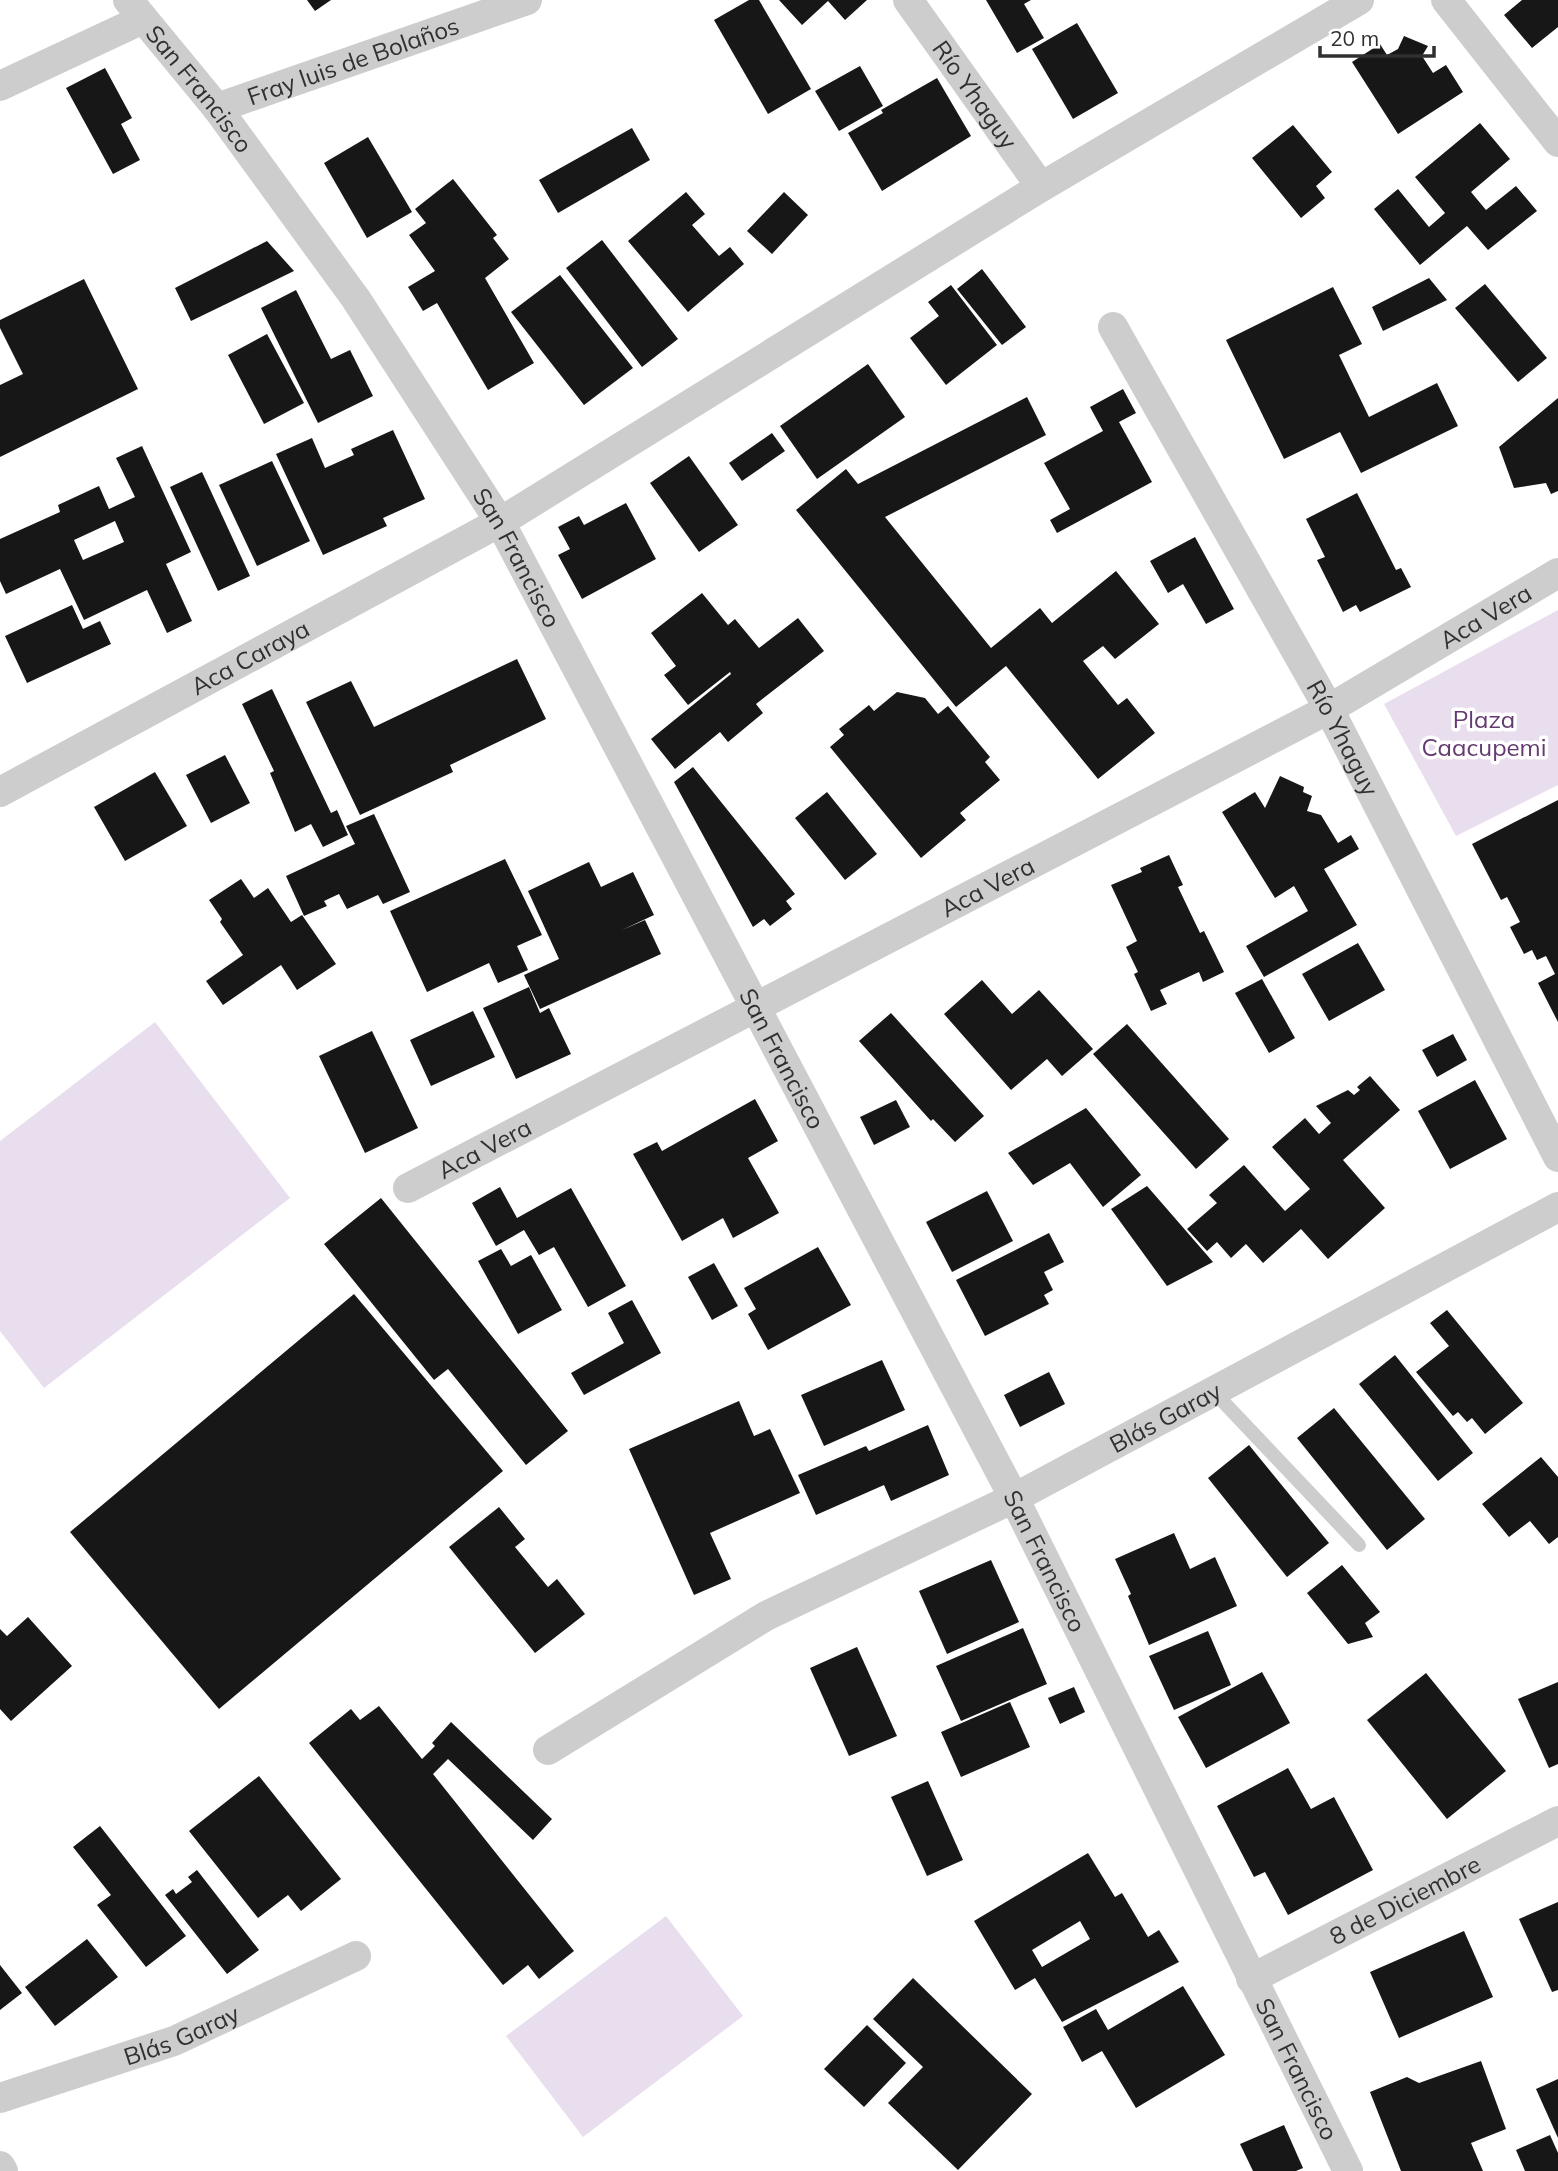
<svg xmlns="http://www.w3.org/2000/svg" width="1558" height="2171" viewBox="0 0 1558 2171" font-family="Mulish,sans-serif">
  <rect width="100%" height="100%" fill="#fff"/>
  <g fill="#e9deee">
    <polygon points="1558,610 1558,785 1456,836 1384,704"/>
    <polygon points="155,1022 290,1198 44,1388 0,1331 0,1141"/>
    <polygon points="666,1916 743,2016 583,2137 506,2036"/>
  </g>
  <g fill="#171717" fill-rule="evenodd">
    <polygon points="307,0 331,0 315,11"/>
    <polygon points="749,0 759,0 811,89 768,114 714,20"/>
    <polygon points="779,0 867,0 845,20 828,1 802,25"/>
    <polygon points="986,0 1031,0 1024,4 1044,38 1017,53"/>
    <polygon points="1522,0 1558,0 1558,27 1532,48 1504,15"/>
    <polygon points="1077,23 1118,93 1073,119 1032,49"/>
    <polygon points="1404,36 1428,46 1422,56 1433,73 1446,65 1463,92 1398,134 1352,62 1380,44 1387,55 1398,49"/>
    <polygon points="860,66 883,106 839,131 815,91"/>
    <polygon points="105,68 132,118 121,124 140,160 113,174 66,88"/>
    <polygon points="937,78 971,136 882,191 848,133 883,113 881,110"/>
    <polygon points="1480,123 1510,159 1471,192 1486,210 1516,186 1537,211 1488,250 1467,226 1420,265 1374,209 1398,189 1429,227 1445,213 1415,177"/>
    <polygon points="1293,125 1332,172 1316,186 1325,198 1301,218 1252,158"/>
    <polygon points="632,128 650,160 558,213 539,180"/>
    <polygon points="368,137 412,212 367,238 324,163"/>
    <polygon points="453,179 497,235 493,238 509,259 485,278 534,363 488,390 437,303 423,311 408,287 435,271 409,235 426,223 415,209"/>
    <polygon points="686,192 705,214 692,225 719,256 730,247 744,264 688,312 628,241"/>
    <polygon points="784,192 808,215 772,254 747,231"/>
    <polygon points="602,240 678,339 642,367 566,268"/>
    <polygon points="267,241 294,271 191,321 175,288"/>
    <polygon points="982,269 1026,327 1002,345 957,289"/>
    <polygon points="560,275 633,368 584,405 511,312"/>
    <polygon points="1429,278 1447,300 1383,331 1372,307"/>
    <polygon points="84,279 138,389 0,457 0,385 23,374 0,328 0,320"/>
    <polygon points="1485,284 1547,358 1518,382 1455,308"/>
    <polygon points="951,285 997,345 946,385 910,338 939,316 928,302"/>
    <polygon points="1333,287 1362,344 1339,355 1369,417 1437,383 1458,426 1361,473 1340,432 1284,459 1226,340"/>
    <polygon points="296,290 331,359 350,350 373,396 318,423 261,308"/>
    <polygon points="267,334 304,403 264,424 228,355"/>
    <polygon points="868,364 905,417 817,479 780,426"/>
    <polygon points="1123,389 1136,413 1119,422 1152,482 1057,533 1050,520 1070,509 1044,463 1103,431 1090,407"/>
    <polygon points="1027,397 1046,435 885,517 991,648 1040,608 1052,623 1116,571 1159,624 1115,659 1103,646 1083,661 1118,705 1127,698 1155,733 1098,779 1006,666 956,707 796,510 846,469 858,484"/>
    <polygon points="1558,398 1558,491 1551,494 1546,483 1514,488 1499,447"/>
    <polygon points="393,430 425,499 383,518 387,526 323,555 276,454 312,438 325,468 354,455 351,449"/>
    <polygon points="772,433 785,451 742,481 729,463"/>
    <path d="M 142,446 L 191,552 L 166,564 L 192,621 L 167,633 L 147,590 L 84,620 L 60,569 L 6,594 L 0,581 L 0,539 L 60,512 L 58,505 L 99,486 L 109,509 L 135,497 L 116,458 ZM 115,521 L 124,542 L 83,560 L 74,540 Z"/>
    <polygon points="689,456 738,525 699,552 650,483"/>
    <polygon points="272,461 310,541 257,566 219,485"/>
    <polygon points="202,472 250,576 218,591 170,487"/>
    <polygon points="1357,493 1396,570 1401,568 1411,587 1360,612 1356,605 1343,612 1317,560 1325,557 1306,519"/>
    <polygon points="626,503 656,559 582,599 558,555 570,549 558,527 579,516 584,525"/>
    <polygon points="1195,537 1234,609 1206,624 1183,584 1168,593 1150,561"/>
    <polygon points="702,593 728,625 735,619 759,648 798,618 824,651 756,704 763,713 728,742 720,732 675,769 651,739 731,674 730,672 688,705 664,675 676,666 651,633"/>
    <polygon points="72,605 83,629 100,621 111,644 27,683 5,636"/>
    <polygon points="517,659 546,719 450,765 453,772 360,815 306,702 351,681 374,727"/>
    <polygon points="272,689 331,813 337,810 348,835 323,847 311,824 295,832 270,773 274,771 242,704"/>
    <polygon points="897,692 925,698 938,714 948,706 990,757 985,762 1000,780 960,813 966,820 921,858 830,747 844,735 839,729 869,705 874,711"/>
    <polygon points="225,755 250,803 211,823 186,775"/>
    <polygon points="693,767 795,894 786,901 792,909 770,926 764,919 753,927 674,782"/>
    <polygon points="155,772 187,826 125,861 94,807"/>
    <polygon points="1280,776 1304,787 1303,792 1312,796 1307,811 1321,815 1338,843 1351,835 1359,849 1324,869 1357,925 1264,977 1246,946 1308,911 1294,886 1275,898 1222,812 1255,792 1265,808"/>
    <polygon points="827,792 877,854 845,880 795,818"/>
    <polygon points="1558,800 1558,1022 1538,983 1555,974 1546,956 1537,960 1532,950 1524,954 1510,927 1520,922 1507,897 1501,900 1472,844"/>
    <polygon points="374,814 410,892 383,904 378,895 347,909 339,894 324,901 327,906 304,916 286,876 355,844 346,826"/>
    <polygon points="1169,855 1183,885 1178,887 1200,933 1204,931 1224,972 1203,982 1199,972 1160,990 1167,1004 1151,1011 1134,974 1138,972 1126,947 1137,941 1111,885 1142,872 1140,868"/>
    <polygon points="505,859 542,935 517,946 528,970 498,983 489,963 427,992 390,911"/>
    <polygon points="589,862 601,887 633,872 654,915 622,930 645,920 661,954 540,1009 524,975 559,959 528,891"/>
    <polygon points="241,879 254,898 268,888 291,922 302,915 336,964 297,990 281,965 223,1005 206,981 243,955 220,922 222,919 209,900"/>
    <polygon points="1358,943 1385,990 1329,1021 1302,974"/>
    <polygon points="1262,979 1295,1038 1269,1053 1235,993"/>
    <polygon points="982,980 1012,1014 1039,990 1093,1049 1062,1076 1047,1059 1011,1090 944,1014"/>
    <polygon points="529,987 540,1013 549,1008 571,1054 516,1079 483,1008"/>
    <polygon points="473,1011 495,1057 431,1086 410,1040"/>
    <polygon points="891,1013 984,1116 955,1142 933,1119 931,1121 859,1041"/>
    <polygon points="1127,1024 1229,1139 1196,1169 1093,1054"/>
    <polygon points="372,1031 418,1128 365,1153 319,1056"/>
    <polygon points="1453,1034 1467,1060 1437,1077 1422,1050"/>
    <polygon points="1370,1076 1400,1110 1343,1160 1385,1208 1328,1259 1301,1229 1263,1263 1246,1244 1231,1258 1217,1242 1207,1251 1187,1229 1217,1203 1209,1195 1244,1165 1285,1211 1310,1189 1272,1147 1305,1118 1319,1134 1331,1123 1316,1106 1348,1090 1354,1095 1360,1090 1357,1087"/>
    <polygon points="1475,1080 1507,1139 1450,1169 1418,1111"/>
    <polygon points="755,1099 778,1141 748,1158 779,1213 733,1238 723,1218 682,1241 633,1154 657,1142 662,1151"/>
    <polygon points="896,1100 910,1127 874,1145 860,1117"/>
    <polygon points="1086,1108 1141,1175 1103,1207 1070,1163 1033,1185 1008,1153"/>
    <polygon points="1147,1186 1213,1262 1167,1286 1111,1209"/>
    <polygon points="500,1187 517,1218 571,1188 626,1286 588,1307 554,1247 539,1255 524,1230 496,1246 472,1203"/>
    <polygon points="987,1191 1013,1241 952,1272 926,1222"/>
    <polygon points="381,1198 568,1431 526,1465 448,1369 434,1380 324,1244"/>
    <polygon points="1049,1233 1064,1262 1044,1272 1053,1290 1044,1295 1049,1304 985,1336 956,1280"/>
    <polygon points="818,1247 851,1305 768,1350 748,1314 756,1309 744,1288"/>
    <polygon points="501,1249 511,1266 531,1255 562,1310 518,1334 478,1261"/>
    <polygon points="714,1263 738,1306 712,1320 688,1277"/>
    <polygon points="354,1294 503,1471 219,1709 70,1532"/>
    <polygon points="632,1300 661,1353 584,1395 571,1373 624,1343 608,1313"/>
    <polygon points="1447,1310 1523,1403 1485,1434 1472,1418 1467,1422 1458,1412 1453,1416 1416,1372 1449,1346 1430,1323"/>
    <polygon points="1395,1355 1473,1453 1438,1481 1359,1384"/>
    <polygon points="882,1360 905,1410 824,1446 801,1395"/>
    <polygon points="1049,1372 1065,1404 1020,1427 1004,1395"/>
    <polygon points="739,1401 754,1436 770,1429 800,1493 710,1533 731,1579 694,1595 629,1449"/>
    <polygon points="1334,1408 1425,1519 1387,1550 1297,1438"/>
    <polygon points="928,1425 949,1475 891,1501 884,1485 816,1515 798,1475 866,1446 869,1451"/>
    <polygon points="1249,1445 1329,1543 1287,1577 1208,1478"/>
    <polygon points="1541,1457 1558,1477 1558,1537 1549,1544 1530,1521 1509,1537 1482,1504"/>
    <polygon points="499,1507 525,1539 515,1547 548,1587 557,1579 585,1614 535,1653 449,1547"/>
    <polygon points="1174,1533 1190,1569 1215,1557 1237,1606 1149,1645 1128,1596 1131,1594 1115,1559"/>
    <polygon points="991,1560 1019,1622 947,1654 919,1591"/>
    <polygon points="1342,1565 1380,1612 1365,1623 1373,1637 1348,1644 1307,1593"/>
    <polygon points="28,1617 72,1666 11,1721 0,1709 0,1629 7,1636"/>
    <polygon points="1023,1628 1047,1684 961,1721 936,1666"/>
    <polygon points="1208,1631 1231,1685 1174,1710 1149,1656"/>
    <polygon points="857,1647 897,1736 849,1756 810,1668"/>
    <polygon points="1262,1672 1290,1723 1206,1768 1178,1717"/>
    <polygon points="1426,1673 1506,1771 1447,1819 1367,1720"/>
    <polygon points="1558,1682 1558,1764 1549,1768 1518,1699"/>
    <polygon points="1074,1687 1085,1712 1060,1724 1048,1698"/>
    <polygon points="1010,1702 1030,1747 961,1777 941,1732"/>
    <polygon points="379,1706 422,1759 435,1746 432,1743 451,1722 552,1819 533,1840 448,1759 433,1774 574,1951 539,1979 528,1965 503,1985 309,1743 351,1709 360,1720"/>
    <polygon points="1288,1768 1311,1809 1334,1797 1373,1870 1288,1915 1265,1872 1254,1877 1217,1806"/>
    <polygon points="259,1776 341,1879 301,1911 288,1895 258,1918 189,1831"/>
    <polygon points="928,1781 963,1860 927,1876 891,1797"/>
    <polygon points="100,1826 186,1936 146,1967 97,1905 111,1895 73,1847"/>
    <path d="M 1088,1853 L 1115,1897 L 1122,1893 L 1148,1937 L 1159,1930 L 1179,1962 L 1062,2022 L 1035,1978 L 1015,1990 L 974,1921 ZM 1080,1921 L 1090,1939 L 1042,1967 L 1032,1950 Z"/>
    <polygon points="197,1870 259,1950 227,1974 165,1895 173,1889 176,1894 192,1882 188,1877"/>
    <polygon points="1558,1902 1558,1990 1552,1992 1519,1919"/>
    <polygon points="1464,1931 1493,1997 1399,2038 1370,1972"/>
    <polygon points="87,1939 118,1977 55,2026 25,1987"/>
    <polygon points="0,1965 22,1993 0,2010"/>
    <polygon points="913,1978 1032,2094 958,2170 888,2103 923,2067 873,2019"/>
    <polygon points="1183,1986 1225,2055 1136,2108 1102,2051 1082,2062 1063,2027 1096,2009 1108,2030"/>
    <polygon points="867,2025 906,2063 864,2107 824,2069"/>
    <polygon points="1481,2061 1506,2129 1471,2143 1483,2171 1401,2171 1370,2092 1407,2077 1419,2083"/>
    <polygon points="1558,2079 1558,2138 1536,2089"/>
    <polygon points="1284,2125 1303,2168 1296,2171 1253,2171 1240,2144"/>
    <polygon points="1550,2135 1558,2153 1558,2171 1525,2171 1516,2150"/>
  </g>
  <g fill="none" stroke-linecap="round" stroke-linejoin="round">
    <polyline stroke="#cdcdcd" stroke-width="14" points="1213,1391 1359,1545"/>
    <g stroke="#cdcdcd" stroke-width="30">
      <path id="s1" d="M 128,0 L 217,108 L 356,299 L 500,522 L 1014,1498 L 1348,2171"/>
      <path id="s2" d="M 908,0 L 1041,187"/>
      <polyline points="1446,0 1558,142"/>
      <polyline points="0,86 143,19"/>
      <path id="s3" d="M 217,108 L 527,0"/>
      <path id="s4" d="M 1113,327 L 1329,709 L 1558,1157"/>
      <path id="s5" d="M 0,792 L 500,522 L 1041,187 L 1359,0"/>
      <path id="s6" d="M 408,1188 L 1329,709 L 1558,573"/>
      <path id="s7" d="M 548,1750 L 766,1616 L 1014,1498 L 1558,1207"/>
      <path id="s8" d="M 1251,1979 L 1558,1821"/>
      <path id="s9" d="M 0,2098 L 174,2041 L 356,1956"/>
      <polyline points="0,2166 3,2171"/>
    </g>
  </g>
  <g text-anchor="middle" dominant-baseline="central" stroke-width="7" stroke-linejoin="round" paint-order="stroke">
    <g font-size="24" fill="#303030" stroke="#fff">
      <text stroke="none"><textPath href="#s3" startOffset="144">Fray luis de Bolaños</textPath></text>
      <text stroke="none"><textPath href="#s1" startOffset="114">San Francisco</textPath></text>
      <text stroke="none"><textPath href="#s2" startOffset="116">Río Yhaguy</textPath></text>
      <text stroke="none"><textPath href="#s1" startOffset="681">San Francisco</textPath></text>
      <text stroke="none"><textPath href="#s6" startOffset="1220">Aca Vera</textPath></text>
      <text stroke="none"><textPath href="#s5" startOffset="284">Aca Caraya</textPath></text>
      <text stroke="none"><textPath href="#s4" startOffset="471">Río Yhaguy</textPath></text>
      <text stroke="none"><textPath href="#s6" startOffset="653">Aca Vera</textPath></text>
      <text stroke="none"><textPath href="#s1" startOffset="1248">San Francisco</textPath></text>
      <text stroke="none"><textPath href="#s6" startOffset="86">Aca Vera</textPath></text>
      <text stroke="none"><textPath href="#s7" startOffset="702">Blás Garay</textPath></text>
      <text stroke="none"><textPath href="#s1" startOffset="1815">San Francisco</textPath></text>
      <text stroke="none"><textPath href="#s8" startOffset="173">8 de Diciembre</textPath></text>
      <text stroke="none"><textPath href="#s9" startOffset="192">Blás Garay</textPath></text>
      <text stroke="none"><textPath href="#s1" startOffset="2382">San Francisco</textPath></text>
    </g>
    <g font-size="24" fill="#643a70" stroke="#fff">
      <text x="1484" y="719">Plaza<tspan x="1484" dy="28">Caacupemi</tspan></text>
    </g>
  </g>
  <path d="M1320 46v10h114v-10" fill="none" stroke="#303030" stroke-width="3.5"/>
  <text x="1330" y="46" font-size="21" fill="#303030" stroke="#ffffff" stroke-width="5" paint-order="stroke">20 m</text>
</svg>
